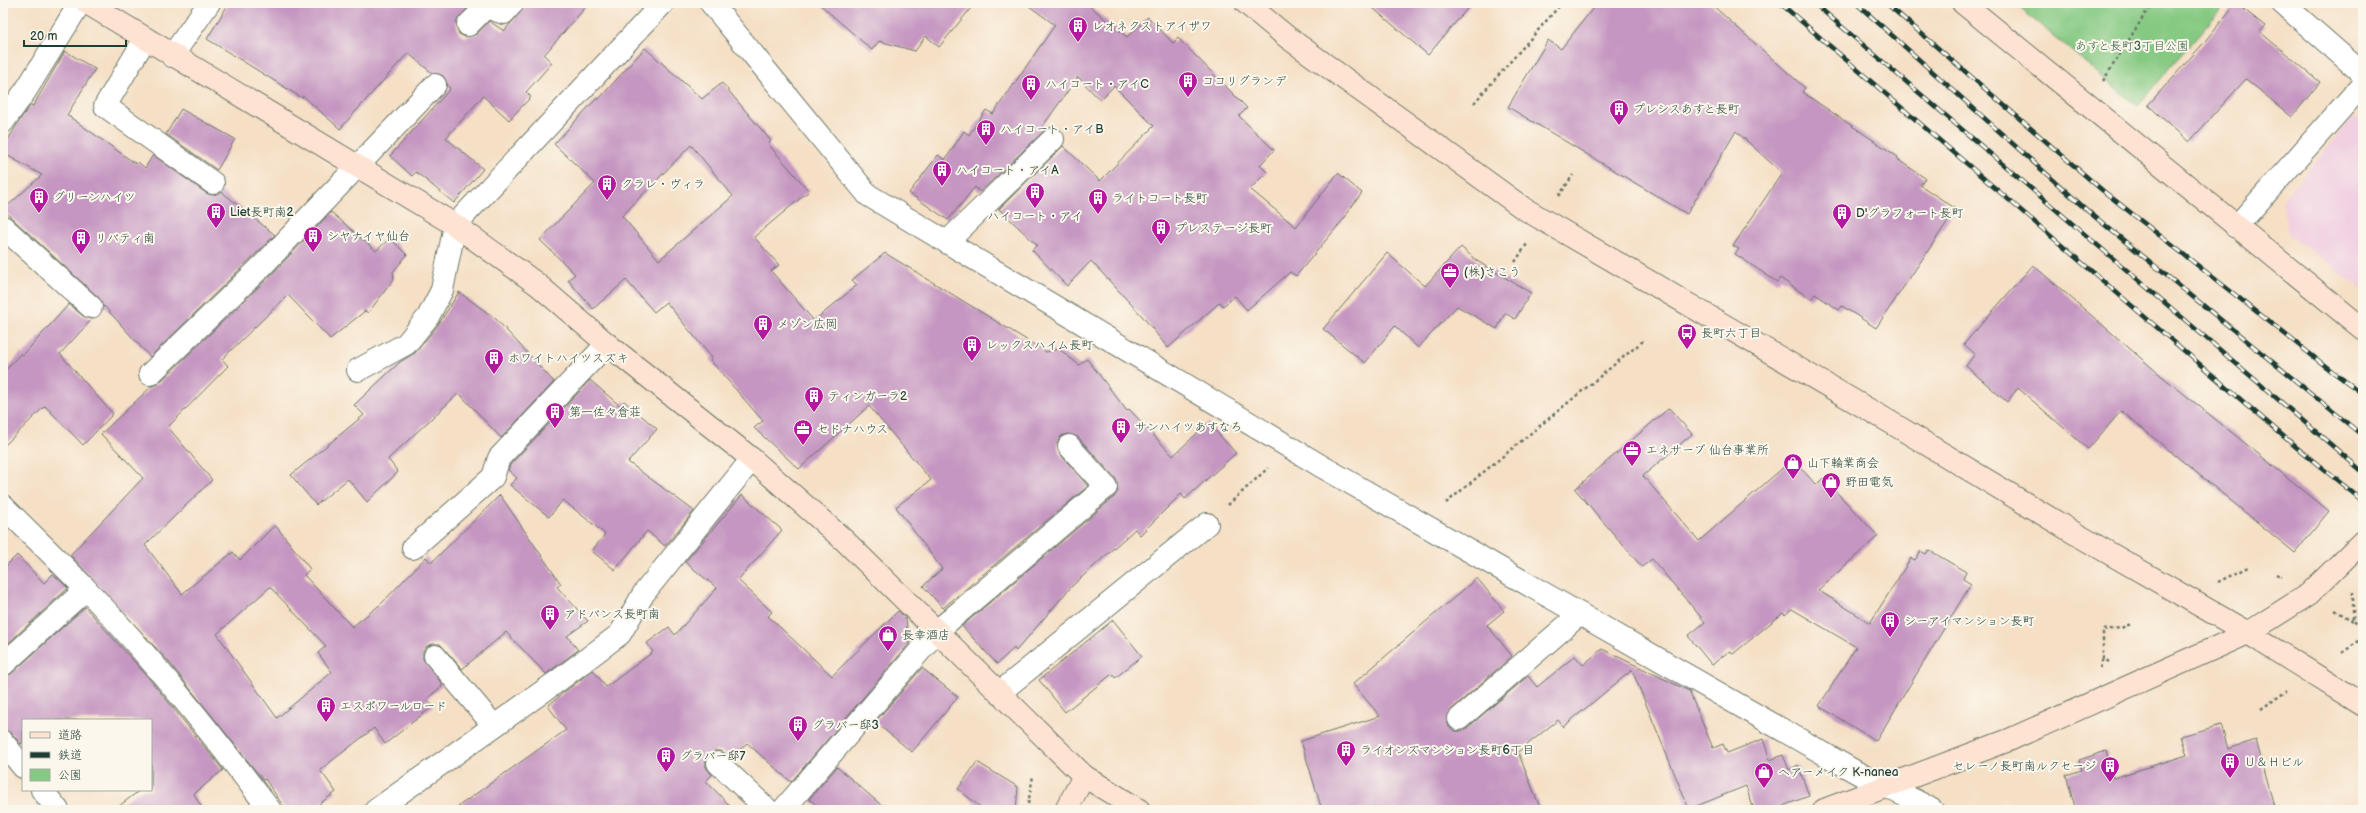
<svg xmlns="http://www.w3.org/2000/svg" width="2366" height="813" viewBox="0 0 2366 813" font-family="'Balsamiq Sans','Klee One',sans-serif">
  <rect width="100%" height="100%" fill="#fbf7ec"/>
  <filter id="ink" filterUnits="userSpaceOnUse"><feTurbulence type="fractalNoise" baseFrequency=".025" numOctaves="2"/><feDisplacementMap in="SourceGraphic" scale="8" xChannelSelector="R" yChannelSelector="G"/><feConvolveMatrix kernelMatrix="1 2 1 2 8 2 1 2 1" color-interpolation-filters="sRGB"/></filter>
  <filter id="wash" filterUnits="userSpaceOnUse"><feTurbulence type="fractalNoise" baseFrequency=".012" numOctaves="4" result="noise"/><feDisplacementMap in="SourceGraphic" scale="16" xChannelSelector="R" yChannelSelector="G"/><feGaussianBlur stdDeviation="0.9" result="paint"/><feColorMatrix in="noise" values="0 0 0 0 0 0 0 0 0 0 0 0 0 0 0 0 0 1.4 0 .05"/><feComposite in="paint" operator="in"/></filter>
  <g filter="url(#wash)">
    <rect width="100%" height="100%" fill="#f5dfc5"/>
    <polygon fill="#f1d0e2" points="2353,118 2363,120 2363,290 2288,233 2283,199"/>
    <polygon fill="#85c982" stroke="#52835b" points="2014,3 2227,3 2137,106"/>
    <g id="blocks">
      <g fill="#c596c1" fill-rule="evenodd">
        <polygon points="229,3 472,3 456,22 459,34 465,37 477,34 489,21 504,31 528,3 589,3 544,55 552,63 526,92 531,97 509,120 483,96 446,138 483,169 454,203 416,172 412,176 390,156 450,89 443,76 432,73 408,53 340,129 303,96 302,98 207,39"/>
        <polygon points="818,3 975,3 939,47 926,36 915,51 879,41 872,50"/>
        <polygon points="1025,3 1086,3 1127,37 1148,17 1173,43 1178,38 1247,108 1239,116 1274,150 1260,165 1267,172 1250,189 1296,227 1338,173 1362,193 1346,214 1347,215 1296,276 1290,272 1247,310 1235,296 1223,306 1220,302 1168,348 1143,317 1091,261 1067,286 1032,250 1037,245 999,209 1063,146 1100,181 1154,126 1114,86 1100,100 1078,77 1042,127 1045,130 980,192 975,187 948,220 909,193 938,155 945,160 964,131 969,135 986,110 993,114 1055,25"/>
        <polygon points="1367,3 1472,3 1428,55"/>
        <polygon points="1597,3 1710,3 1805,88 1802,92 1898,157 1897,159 1925,178 1920,185 1956,209 1876,328 1842,306 1839,310 1815,294 1811,299 1780,278 1777,282 1735,254 1739,249 1733,246 1782,173 1736,131 1687,214 1508,107 1548,40 1561,49"/>
        <polygon points="2236,3 2265,26 2260,32 2320,82 2292,117 2246,79 2189,142 2148,105 2201,46"/>
        <path d="M 645,48 L 702,99 L 722,83 L 771,141 L 768,144 L 809,191 L 754,237 L 779,265 L 771,271 L 814,321 L 857,285 L 852,280 L 885,253 L 1046,352 L 1059,349 L 1079,365 L 1087,359 L 1127,411 L 1129,409 L 1173,456 L 1208,423 L 1236,453 L 1185,499 L 1181,494 L 1140,535 L 1135,529 L 1071,587 L 1016,651 L 1014,648 L 997,664 L 962,626 L 1114,497 L 1118,491 L 1116,479 L 1078,437 L 1067,434 L 1061,436 L 1057,443 L 1060,454 L 1088,486 L 943,608 L 923,586 L 942,569 L 896,507 L 931,480 L 869,406 L 799,469 L 754,428 L 763,421 L 710,360 L 712,358 L 666,302 L 654,312 L 626,280 L 593,309 L 568,280 L 575,274 L 540,240 L 595,183 L 554,144 L 597,98 L 598,100 ZM 691,145 L 733,196 L 659,260 L 622,216 Z"/>
        <polygon points="65,51 95,69 67,115 136,164 138,162 145,168 153,155 206,193 212,195 222,192 275,235 150,357 104,306 103,307 99,298 3,210 42,175 3,153 3,148 21,118 31,105 33,106"/>
        <polygon points="181,109 235,139 217,170 166,134"/>
        <path d="M 331,212 L 376,251 L 390,238 L 407,255 L 393,272 L 394,279 L 368,313 L 365,311 L 330,339 L 288,295 L 222,359 L 228,366 L 168,427 L 212,480 L 145,545 L 182,594 L 233,552 L 240,560 L 275,525 L 310,569 L 304,575 L 352,627 L 381,604 L 426,557 L 431,563 L 500,495 L 561,584 L 557,587 L 588,621 L 567,636 L 578,650 L 546,674 L 506,632 L 462,669 L 440,644 L 433,644 L 427,646 L 423,651 L 423,659 L 443,685 L 427,699 L 433,706 L 385,744 L 374,728 L 320,770 L 336,792 L 311,810 L 286,810 L 265,779 L 263,780 L 168,661 L 70,555 L 143,478 L 101,434 L 152,386 L 159,383 L 272,274 ZM 270,587 L 326,646 L 318,653 L 332,672 L 277,718 L 217,634 Z"/>
        <polygon points="1461,247 1477,261 1531,293 1515,319 1505,313 1497,329 1457,306 1418,348 1395,326 1365,363 1323,329 1387,253 1425,286"/>
        <polygon points="2033,265 2158,373 2329,511 2295,553 2121,411 2088,449 2018,388 2007,402 1966,366 1975,354 1964,344"/>
        <polygon points="459,292 496,319 554,382 501,438 459,393 388,459 398,472 367,502 348,479 316,505 291,475 364,415 354,405 400,362 416,352 438,325"/>
        <polygon points="69,304 83,316 92,319 60,354 113,414 83,445 45,406 3,447 3,373 21,353 23,355"/>
        <polygon points="590,380 620,406 624,401 657,429 628,462 694,511 665,546 647,531 615,570 592,551 605,534 563,500 549,517 510,485 517,478 508,470 510,465"/>
        <polygon points="1669,408 1692,434 1643,476 1699,541 1793,459 1816,485 1823,478 1878,536 1818,590 1870,623 1911,558 1915,560 1921,551 1926,554 1929,550 1966,572 1963,579 1971,584 1876,741 1819,706 1856,647 1792,609 1785,615 1783,613 1733,654 1729,651 1712,665 1688,636 1705,622 1652,559 1642,567 1575,489"/>
        <polygon points="742,495 782,530 738,580 772,612 768,616 832,676 898,611 906,619 909,644 791,782 747,743 731,758 721,751 715,751 709,755 706,761 706,767 712,775 706,781 734,810 453,810 566,730 548,706 563,693 593,670 606,687 653,652 647,643 669,627 675,635 717,588 685,562"/>
        <polygon points="17,555 44,583 53,574 68,588 3,648 3,569"/>
        <polygon points="1477,578 1504,611 1487,625 1512,656 1451,710 1447,721 1449,727 1455,731 1461,731 1467,728 1528,676 1537,687 1575,656 1583,665 1602,649 1689,691 1713,748 1723,744 1727,753 1763,739 1770,760 1783,755 1789,770 1798,765 1809,796 1772,810 1754,810 1746,786 1689,809 1632,670 1563,727 1558,720 1518,752 1541,810 1322,810 1301,741 1380,716 1353,684"/>
        <polygon points="85,607 148,677 223,770 194,794 203,810 114,810 140,790 151,790 151,720 23,720 23,742 21,744 12,734 3,730 3,677 11,674"/>
        <polygon points="1113,620 1142,656 1115,678 1112,674 1065,712 1039,680"/>
        <polygon points="922,668 958,697 912,752 875,722"/>
        <polygon points="2221,725 2228,749 2256,740 2275,810 2076,810 2066,775 2082,770 2079,760 2106,751 2113,778 2187,755 2181,736"/>
        <polygon points="977,762 1018,787 1016,810 984,810 958,789"/>
        <polygon points="837,767 887,810 822,810 809,799"/>
      </g>
    </g>
  </g>
  <g filter="url(#ink)">
    <use href="#blocks" fill-opacity="0" stroke="#6a7667" stroke-width="1"/>
    <g fill="none" stroke-linecap="round" stroke-linejoin="round">
      <g stroke="#6a7667" stroke-width="24">
        <g id="street">
          <path d="M 711,3 L 868,195 L 1321,466 L 1856,772 C 1881,786 1908,795 1932,810"/>
          <polyline points="2282,3 2363,74"/>
          <polyline points="468,25 486,7 504,13 513,3"/>
          <polyline points="145,39 105,106 213,183"/>
          <polyline points="172,56 209,3"/>
          <polyline points="3,122 26,90 80,3"/>
          <polyline points="3,227 91,307"/>
          <polyline points="2236,227 2363,84"/>
          <polyline points="947,242 1053,139"/>
          <polyline points="358,370 406,344 428,317 442,290 455,225 663,3"/>
          <polyline points="150,374 263,265 435,85"/>
          <path d="M 3,506 C 31,534 59,561 86,589 C 152,658 212,734 270,810"/>
          <polyline points="413,548 493,477 499,458 607,344"/>
          <polyline points="435,656 494,726"/>
          <polyline points="3,665 86,589"/>
          <polyline points="999,693 1207,524"/>
          <polyline points="1459,719 1580,614"/>
          <polyline points="3,742 23,767"/>
          <polyline points="718,763 768,810"/>
          <polyline points="42,790 58,810"/>
          <polyline points="376,810 559,680 620,634 644,593 752,459"/>
          <polyline points="783,810 937,631 1106,487 1069,446"/>
        </g>
      </g>
      <g stroke="#6a7667" stroke-width="24">
        <g id="secondary">
          <polyline points="87,3 455,225 537,284 607,344 752,459 845,541 1084,776 1139,810"/>
          <polyline points="1246,3 1287,37 1523,208 1890,422 2076,534 2248,633 2363,705"/>
          <polyline points="1963,3 2363,329"/>
          <polyline points="1066,810 1084,776"/>
          <polyline points="1824,810 2009,740 2248,633 2309,594 2363,541"/>
        </g>
      </g>
      <g stroke="#6a7667" stroke-width="2.5" stroke-dasharray="3 3" stroke-linecap="butt">
        <polyline points="2103,81 2152,3"/>
        <polyline points="1474,103 1562,3"/>
        <polyline points="1559,196 1573,175"/>
        <polyline points="1515,262 1527,244"/>
        <polyline points="1446,503 1643,341"/>
        <polyline points="1228,505 1268,468"/>
        <polyline points="2276,574 2282,577"/>
        <polyline points="2218,582 2248,567"/>
        <polyline points="2353,592 2353,621 2363,627"/>
        <polyline points="2335,610 2353,621"/>
        <polyline points="2342,653 2363,638"/>
        <polyline points="2109,662 2103,658 2103,630 2121,628 2131,624"/>
        <polyline points="2100,668 2103,658"/>
        <polyline points="2261,709 2287,691"/>
        <polyline points="1027,810 1033,776"/>
      </g>
      <use href="#street" stroke="#fff" stroke-width="22"/>
      <use href="#secondary" stroke="#fee3d2" stroke-width="22"/>
      <g stroke="#1f3d34" stroke-width="4.5">
        <g id="rail">
          <polyline points="1780,3 2296,447 2363,501"/>
          <polyline points="1814,3 2363,472"/>
          <polyline points="1856,3 2089,212 2363,436"/>
          <polyline points="1886,3 2102,190 2333,372 2363,394"/>
        </g>
      </g>
      <use href="#rail" stroke="#fbf7ec" stroke-width="3" stroke-dasharray="9" stroke-linecap="butt"/>
    </g>
  </g>
  <defs>
    <g id="building-pin" transform="scale(1)"><path d="M0 17L-7.5 6A9.5 9.5 0 1 1 7.5 6Z" fill="#b5179e" stroke="#fbf7ec"/><path d="M-4-6H4V6H1V3H-1V6H-4ZM-2.5-4.3h1.7v1.8h-1.7ZM.8-4.3h1.7v1.8H.8ZM-2.5-1h1.7V.8h-1.7ZM.8-1h1.7V.8H.8Z" fill="#fff"/></g>
    <g id="office-pin" transform="scale(1)"><path d="M0 17L-7.5 6A9.5 9.5 0 1 1 7.5 6Z" fill="#b5179e" stroke="#fbf7ec"/><path d="M-6-3h4V-5.5h4V-3h4V5H-6ZM-1-4.5V-3h2v-1.5ZM-6 0V1H6V0Z" fill="#fff"/></g>
    <g id="bus-pin" transform="scale(1)"><path d="M0 17L-7.5 6A9.5 9.5 0 1 1 7.5 6Z" fill="#b5179e" stroke="#fbf7ec"/><path d="M-5-6H5V4H4V6H2V4H-2V6H-4V4H-5ZM-3.5-4V0h7V-4ZM-3.5 1.2v1.5H-2V1.2ZM2 1.2v1.5H3.5V1.2Z" fill="#fff"/></g>
    <g id="shop-pin" transform="scale(1)"><path d="M0 17L-7.5 6A9.5 9.5 0 1 1 7.5 6Z" fill="#b5179e" stroke="#fbf7ec"/><path d="M-5-2.5h2.3a2.7 3.5 0 0 1 5.4 0H5L5.5 6h-11ZM-1.5-2.5h3a1.5 2.3 0 0 0-3 0Z" fill="#fff"/></g>
  </defs>
  <g fill-rule="evenodd">
    <use href="#building-pin" x="1078" y="26"/>
    <use href="#building-pin" x="1188" y="81"/>
    <use href="#building-pin" x="1031" y="84"/>
    <use href="#building-pin" x="1619" y="109"/>
    <use href="#building-pin" x="986" y="129"/>
    <use href="#building-pin" x="942" y="170"/>
    <use href="#building-pin" x="607" y="184"/>
    <use href="#building-pin" x="1035" y="192"/>
    <use href="#building-pin" x="39" y="197"/>
    <use href="#building-pin" x="1098" y="198"/>
    <use href="#building-pin" x="216" y="212"/>
    <use href="#building-pin" x="1842" y="213"/>
    <use href="#building-pin" x="1161" y="228"/>
    <use href="#building-pin" x="313" y="236"/>
    <use href="#building-pin" x="81" y="238"/>
    <use href="#office-pin" x="1450" y="272"/>
    <use href="#building-pin" x="763" y="324"/>
    <use href="#bus-pin" x="1687" y="333"/>
    <use href="#building-pin" x="972" y="345"/>
    <use href="#building-pin" x="494" y="358"/>
    <use href="#building-pin" x="814" y="396"/>
    <use href="#building-pin" x="555" y="412"/>
    <use href="#building-pin" x="1121" y="427"/>
    <use href="#office-pin" x="803" y="429"/>
    <use href="#office-pin" x="1632" y="450"/>
    <use href="#shop-pin" x="1793" y="463"/>
    <use href="#shop-pin" x="1831" y="482"/>
    <use href="#building-pin" x="550" y="614"/>
    <use href="#building-pin" x="1890" y="621"/>
    <use href="#shop-pin" x="888" y="635"/>
    <use href="#building-pin" x="326" y="706"/>
    <use href="#building-pin" x="798" y="725"/>
    <use href="#building-pin" x="1346" y="750"/>
    <use href="#building-pin" x="666" y="756"/>
    <use href="#building-pin" x="2230" y="762"/>
    <use href="#building-pin" x="2110" y="766"/>
    <use href="#shop-pin" x="1764" y="772"/>
  </g>
  <g text-anchor="middle" dominant-baseline="central" stroke-width="4" stroke-linejoin="round" paint-order="stroke">
    <g font-size="12" fill="#1f3d34" stroke="#fbf7ec" text-anchor="start">
      <text x="1092" y="26">レオネクストアイザワ</text>
      <text x="1202" y="81">ココリグランデ</text>
      <text x="1045" y="84">ハイコート・アイC</text>
      <text x="1633" y="109">プレシスあすと長町</text>
      <text x="1000" y="129">ハイコート・アイB</text>
      <text x="956" y="170">ハイコート・アイA</text>
      <text x="621" y="184">クラレ・ヴィラ</text>
      <text x="53" y="197">グリーンハイツ</text>
      <text x="1112" y="198">ライトコート長町</text>
      <text x="230" y="212">Liet長町南2</text>
      <text x="1856" y="213">D'グラフォート長町</text>
      <text x="1035" y="216" text-anchor="middle">ハイコート・アイ</text>
      <text x="1175" y="228">プレステージ長町</text>
      <text x="327" y="236">シヤナイヤ仙台</text>
      <text x="95" y="238">リバティ南</text>
      <text x="1464" y="272">(株)さこう</text>
      <text x="777" y="324">メゾン広岡</text>
      <text x="1701" y="333">長町六丁目</text>
      <text x="986" y="345">レックスハイム長町</text>
      <text x="508" y="358">ホワイトハイツスズキ</text>
      <text x="828" y="396">ティンガーラ2</text>
      <text x="569" y="412">第一佐々倉荘</text>
      <text x="1135" y="427">サンハイツあすなろ</text>
      <text x="817" y="429">セドナハウス</text>
      <text x="1646" y="450">エネサーブ 仙台事業所</text>
      <text x="1807" y="463">山下輪業商会</text>
      <text x="1845" y="482">野田電気</text>
      <text x="564" y="614">アドバンス長町南</text>
      <text x="1904" y="621">シーアイマンション長町</text>
      <text x="902" y="635">長幸酒店</text>
      <text x="340" y="706">エスポワールロード</text>
      <text x="812" y="725">グラバー邸3</text>
      <text x="1360" y="750">ライオンズマンション長町6丁目</text>
      <text x="680" y="756">グラバー邸7</text>
      <text x="2244" y="762">Ｕ＆Ｈビル</text>
      <text x="2096" y="766" text-anchor="end">セレーノ長町南ルクセージ</text>
      <text x="1778" y="772">ヘアーメイク K-nanea</text>
    </g>
    <g font-size="12" fill="#386048" stroke="#fbf7ec">
      <text x="2132" y="46">あすと長町3丁目公園</text>
    </g>
  </g>
  <rect width="2366" height="813" fill="none" stroke="#fbf7ec" stroke-width="16"/>
  <rect x="22" y="719" width="130" height="72" fill="#fbf7ec" stroke="#a3ada2"/>
  <rect x="30" y="732" width="20" height="6" fill="#fee3d2" stroke="#a3ada2"/>
  <text x="58" y="739" font-size="12" fill="#1f3d34">道路</text>
  <rect x="30" y="752" width="20" height="6" fill="#1f3d34" stroke="#a3ada2"/>
  <text x="58" y="759" font-size="12" fill="#1f3d34">鉄道</text>
  <rect x="30" y="769" width="20" height="12" fill="#85c982" stroke="#a3ada2"/>
  <text x="58" y="779" font-size="12" fill="#1f3d34">公園</text>
  <path d="M24 40v6h102v-6" fill="none" stroke="#1f3d34" stroke-width="2"/>
  <text x="30" y="40" font-size="12" fill="#1f3d34" stroke="#fbf7ec" stroke-width="3" paint-order="stroke">20 m</text>
</svg>
